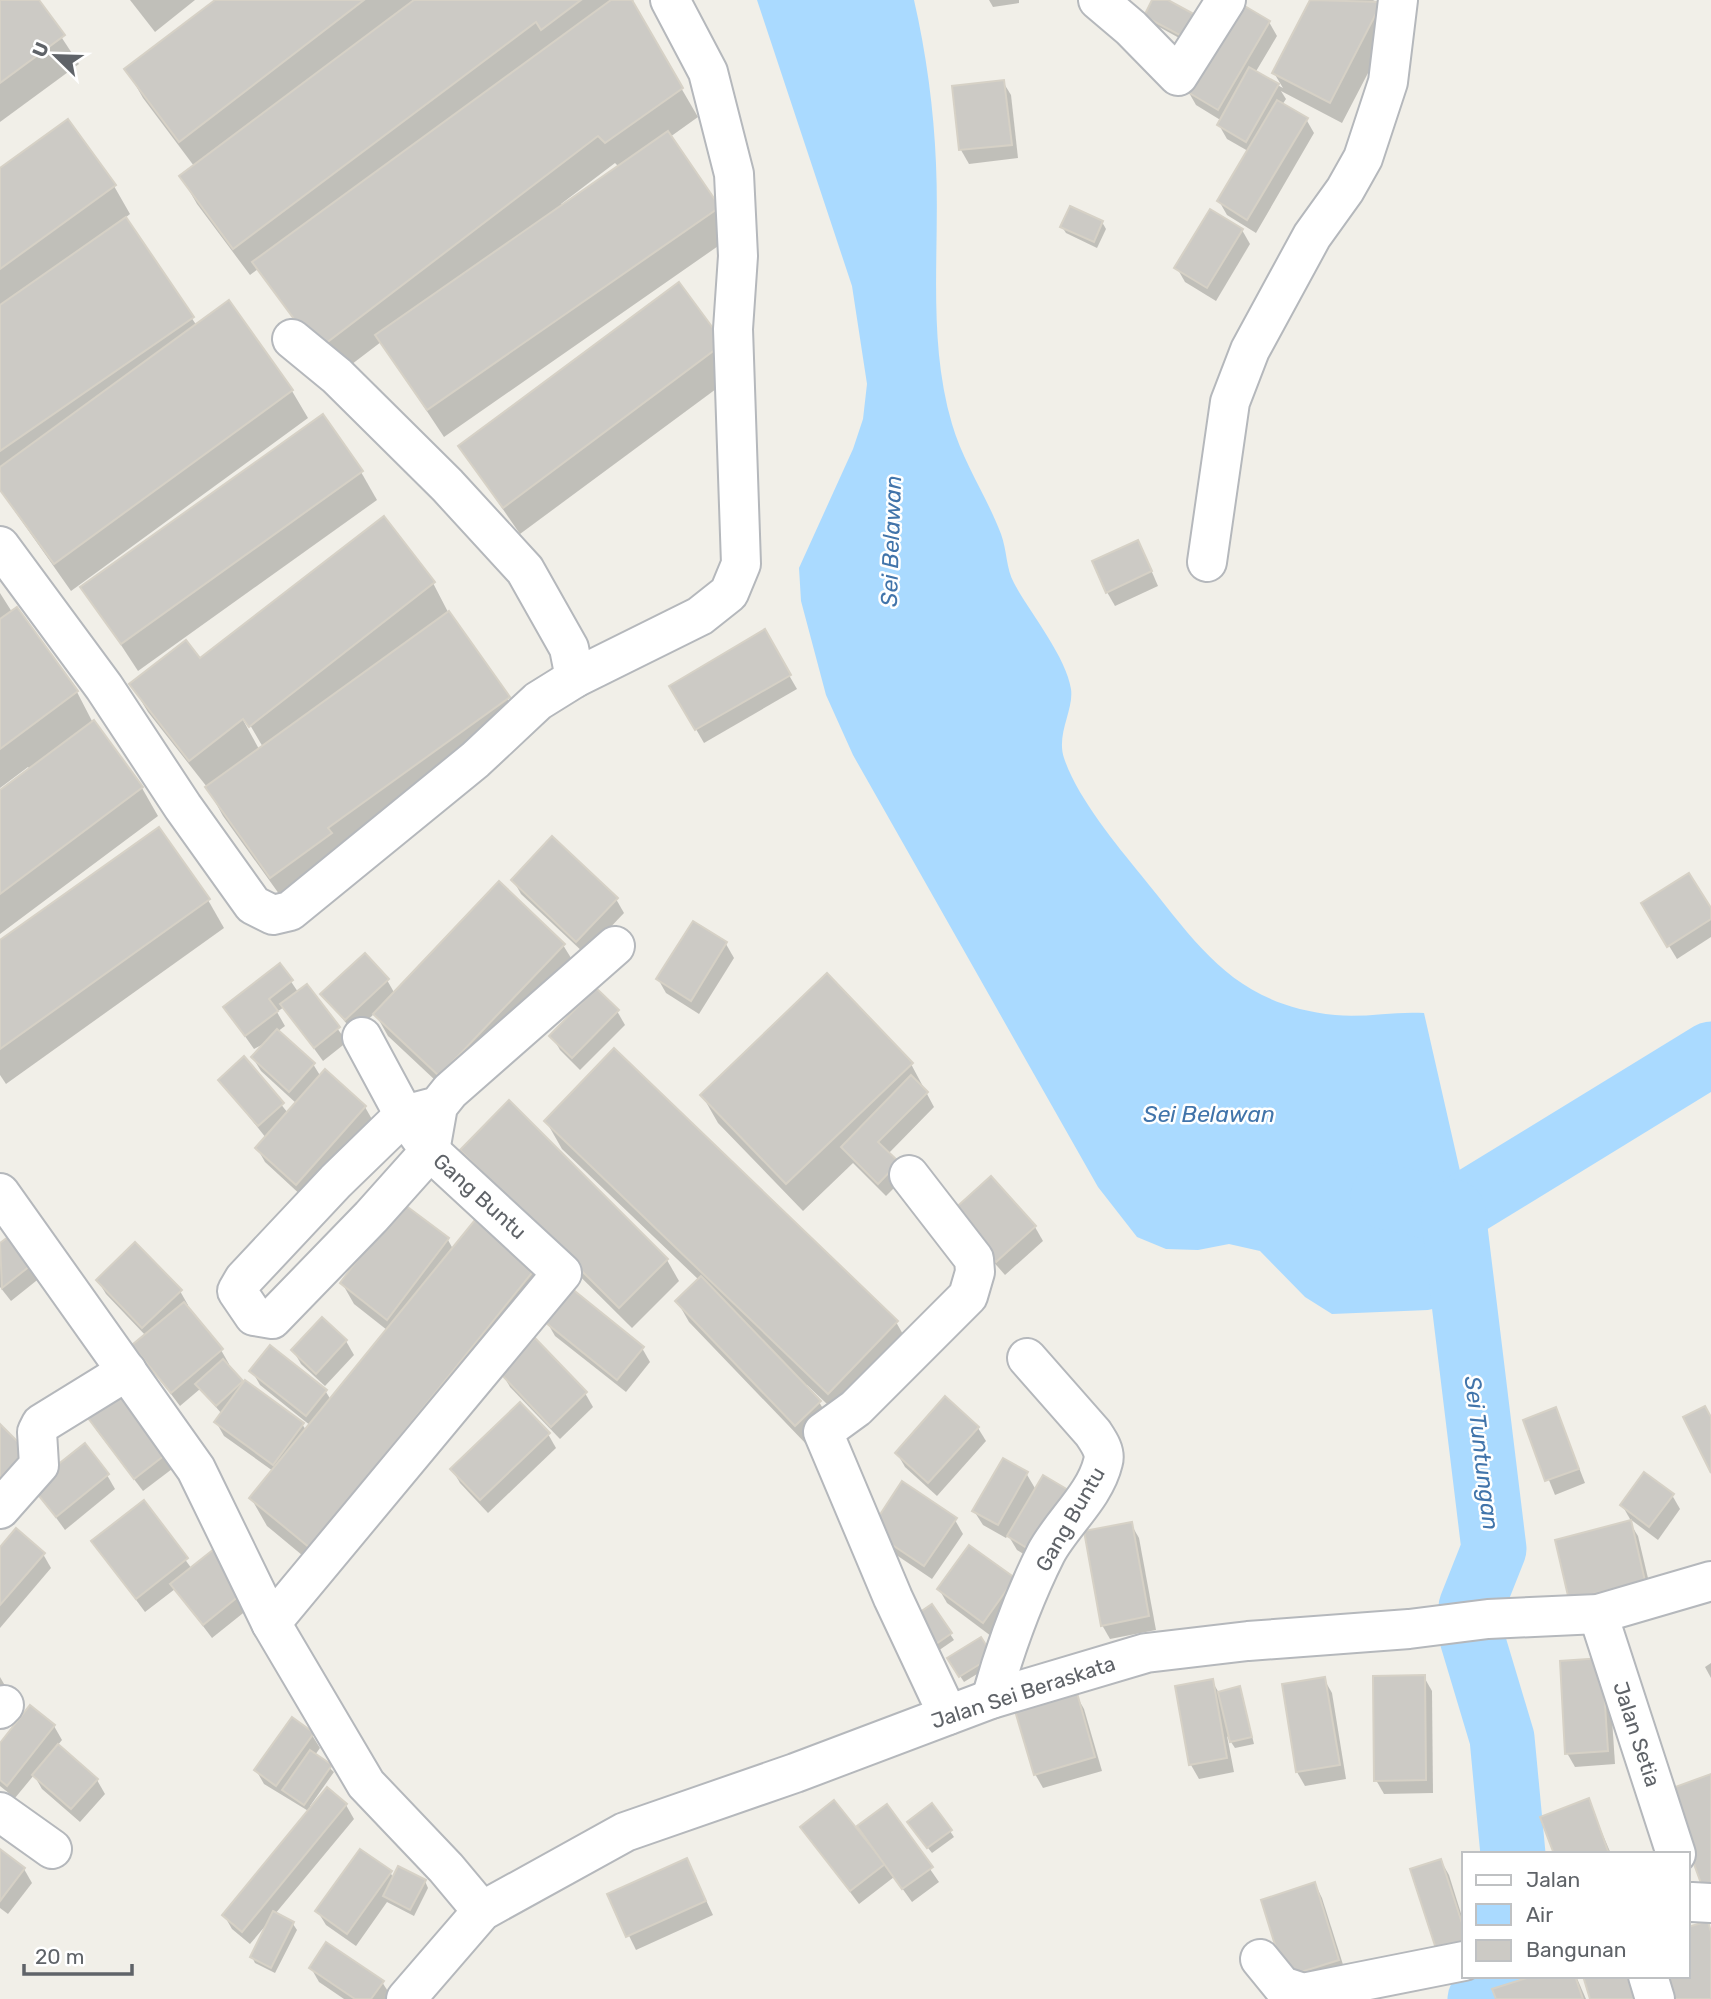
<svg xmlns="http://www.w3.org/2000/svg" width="1711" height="1999" viewBox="0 0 1711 1999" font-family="Rubik,sans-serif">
  <rect width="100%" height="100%" fill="#f1efe8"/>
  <path fill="#aadaff" d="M 757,0 L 914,0 C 926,52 934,110 936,164 C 940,252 927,338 952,424 C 963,462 987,497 1001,534 C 1007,550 1006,569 1014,583 C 1030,613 1066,656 1071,689 C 1074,710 1056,734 1064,758 C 1077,797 1115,843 1141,875 C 1200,947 1233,1004 1335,1015 C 1365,1018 1394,1011 1424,1013 L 1486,1285 L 1459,1303 L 1428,1310 L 1332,1314 L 1305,1297 L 1260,1251 L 1229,1244 L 1198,1250 L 1166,1249 L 1137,1237 L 1098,1187 L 853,755 L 826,695 L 801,601 L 799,568 L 853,449 L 863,419 L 867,384 L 852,286 Z"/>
  <g fill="#0003" fill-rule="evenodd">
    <polygon points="0,0 37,0 79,64 0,122"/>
    <polygon points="130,0 195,0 155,32"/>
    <path d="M 217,0 L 634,0 L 631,2 L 698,117 L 670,137 L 734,235 L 444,437 L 381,342 L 335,377 L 258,269 L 250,275 L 197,204 L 181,176 L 194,166 L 143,98 L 127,70 ZM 615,163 L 619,167 L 563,206 L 561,204 Z"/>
    <polygon points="989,0 1019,0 1019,3 993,7"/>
    <polygon points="1154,0 1164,0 1192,45 1150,22 1146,16"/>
    <polygon points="1312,0 1373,0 1380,4 1393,25 1342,123 1281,91 1286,99 1282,105 1306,119 1314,133 1256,233 1227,215 1219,201 1248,151 1227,139 1219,125 1222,121 1196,105 1188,91 1269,22 1277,36 1255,73 1283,88 1274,73"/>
    <polygon points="1003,82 1011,95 1018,158 969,164 961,150"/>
    <polygon points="0,170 114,186 130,214 125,218 197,326 292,391 308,418 71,591 0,490"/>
    <polygon points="1102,222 1106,229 1097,248 1066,233 1062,227"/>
    <polygon points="1242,230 1250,244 1216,301 1185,282 1177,268"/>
    <polygon points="679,285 739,372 520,534 460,447"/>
    <polygon points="361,472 377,500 138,671 83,587"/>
    <polygon points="1145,556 1158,586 1115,606 1107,592"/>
    <path d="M 433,583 L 448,612 L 525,725 L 287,905 L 223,816 L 207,787 L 148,712 L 131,684 ZM 246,718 L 264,749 L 259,749 L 243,720 Z"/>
    <polygon points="0,593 12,612 17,609 77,692 92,721 142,788 158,816 0,934 0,793 31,770 28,767 0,788"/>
    <polygon points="764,632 797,689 704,743 671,686"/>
    <polygon points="513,880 616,899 624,913 585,954 521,894"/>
    <polygon points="208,900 224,928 6,1084 0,1075 0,942"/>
    <polygon points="1643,903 1711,911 1711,937 1677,959"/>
    <polygon points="693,923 726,944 734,958 699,1014 666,993 658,979"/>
    <polygon points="563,945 576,966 452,1096 388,1036 375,1013 354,1033 323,994 387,980 395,994"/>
    <polygon points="280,965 298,992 307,986 347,1042 323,1061 284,1007 277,1012 285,1026 277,1032 313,1064 321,1077 365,1107 373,1121 304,1198 265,1162 257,1148 266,1138 220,1080 244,1059 288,1113 297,1104 261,1071 253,1058 267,1042 254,1049 225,1008"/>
    <polygon points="617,1011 625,1025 580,1070 560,1050 552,1036"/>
    <polygon points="911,1064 934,1107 888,1154 905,1177 886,1196 853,1163 803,1211 718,1123 702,1095"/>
    <polygon points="546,1121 896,1322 912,1350 845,1421 807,1385 805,1387 819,1402 832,1423 808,1446 689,1322 677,1301 699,1280 562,1149"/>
    <polygon points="462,1150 667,1260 679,1281 632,1328 474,1171"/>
    <polygon points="991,1179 1035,1227 1043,1241 1005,1275 962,1226"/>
    <polygon points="12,1236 41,1277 11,1301 0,1287 0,1245"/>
    <polygon points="448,1240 453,1249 534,1270 550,1298 326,1575 267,1526 251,1498 273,1471 224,1436 216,1422 222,1414 200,1389 180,1406 134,1345 146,1336 106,1294 98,1281 180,1291 188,1305 185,1307 221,1350 229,1364 227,1366 243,1385 302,1424 306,1430 311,1426 260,1385 252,1371 271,1348 326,1392 331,1400 387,1330 354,1304 342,1283"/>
    <polygon points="322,1320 346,1341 354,1355 325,1386 301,1364 293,1350"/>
    <polygon points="547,1322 642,1348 650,1362 626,1392 555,1336"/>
    <polygon points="502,1373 585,1393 593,1407 560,1439 510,1387"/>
    <polygon points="120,1389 176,1466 143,1491 95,1428"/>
    <polygon points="1556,1409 1585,1483 1555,1495 1525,1421"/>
    <polygon points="978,1428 986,1441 937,1496 905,1467 897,1453"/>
    <polygon points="548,1434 556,1448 488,1513 460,1483 452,1469"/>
    <polygon points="1026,1473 1036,1490 1048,1569 1017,1550 1008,1535 1006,1538 983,1525 974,1511"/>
    <polygon points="107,1475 115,1489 65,1530 33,1486"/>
    <polygon points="1672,1495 1680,1509 1658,1540 1630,1519 1622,1505"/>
    <polygon points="143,1502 192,1569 257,1602 212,1638 175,1589 145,1612 93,1542"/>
    <polygon points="955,1520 963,1534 932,1579 880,1544"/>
    <polygon points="1630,1523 1638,1536 1652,1595 1571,1599"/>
    <polygon points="1131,1524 1139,1538 1156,1630 1110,1639 1102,1625"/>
    <polygon points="0,1550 43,1554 51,1568 0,1628"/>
    <polygon points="1014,1579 991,1636 947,1603 939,1589"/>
    <polygon points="912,1620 950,1634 954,1640 935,1653"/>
    <polygon points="949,1659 995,1663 964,1682"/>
    <polygon points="1711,1663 1711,1678 1705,1667"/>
    <polygon points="1609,1673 1615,1764 1575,1767 1567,1753"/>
    <polygon points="0,1677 7,1689 0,1697"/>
    <polygon points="1424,1677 1432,1691 1433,1793 1384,1794 1376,1780"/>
    <polygon points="1324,1679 1332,1693 1346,1779 1305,1786 1297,1772 1284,1686"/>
    <polygon points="1212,1681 1219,1693 1240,1688 1254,1744 1235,1748 1227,1736 1234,1772 1199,1779 1191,1765 1177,1687"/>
    <polygon points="1076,1695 1084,1709 1102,1771 1043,1788 1035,1774"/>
    <polygon points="54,1726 62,1740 57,1746 97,1780 105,1794 80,1822 42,1789 34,1775 15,1798 0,1786 0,1745"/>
    <polygon points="312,1735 320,1748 315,1755 334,1772 310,1806 346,1805 354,1819 275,1914 293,1924 297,1930 275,1973 255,1963 252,1957 266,1925 250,1944 232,1929 224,1915 310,1812 264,1784 256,1770"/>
    <polygon points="1588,1800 1611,1854 1555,1854"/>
    <polygon points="886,1806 939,1882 912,1902 894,1877 859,1904 802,1828 869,1848 859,1826"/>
    <polygon points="913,1829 950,1831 954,1837 932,1853"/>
    <polygon points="0,1851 24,1869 32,1883 8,1914 0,1908"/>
    <polygon points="687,1860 713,1915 636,1950 609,1895"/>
    <polygon points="1441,1861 1449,1875 1464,1923 1464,1966"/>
    <polygon points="390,1872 394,1879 425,1881 428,1888 414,1916 387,1902 356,1946 326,1925 318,1912"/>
    <polygon points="1315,1884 1322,1898 1346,1974 1295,1990"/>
    <polygon points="311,1968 382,1982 391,1996 388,1999 344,1999 319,1982"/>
    <polygon points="1539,1976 1576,1976 1586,1999 1497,1999"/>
  </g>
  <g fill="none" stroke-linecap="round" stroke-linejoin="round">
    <g stroke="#aadaff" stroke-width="65">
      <polyline points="1383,1196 1453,1212 1711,1054"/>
      <polyline points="1453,1212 1494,1549 1471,1607 1472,1638 1502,1738 1513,1854"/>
      <polyline points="1480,1999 1492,1976"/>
    </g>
  </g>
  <g fill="#cccac5" stroke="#d6d1c6" stroke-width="2">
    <polygon points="0,0 39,0 65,35 0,83"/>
    <polygon points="215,0 364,0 179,142 124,69"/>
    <polygon points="414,0 581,0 541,30 536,22 233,249 179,176"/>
    <polygon points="611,0 632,0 683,88 605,143 598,136 317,350 252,262"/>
    <polygon points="1152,0 1168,0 1201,18 1189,40 1144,16"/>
    <polygon points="1310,0 1382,2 1330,103 1272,73"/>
    <polygon points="1238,2 1270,21 1218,110 1186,91"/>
    <polygon points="1249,67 1279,84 1246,142 1217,125"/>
    <polygon points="1004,80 1012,145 959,150 952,86"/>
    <polygon points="1277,100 1308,118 1247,220 1217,201"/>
    <polygon points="68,119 116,185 0,269 0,168"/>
    <polygon points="668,131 720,207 427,410 375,335"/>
    <polygon points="1070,206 1103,221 1094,242 1060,227"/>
    <polygon points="1210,209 1243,229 1207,288 1174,268"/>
    <polygon points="126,217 194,317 0,451 0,305"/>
    <polygon points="679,282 724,343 503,508 458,446"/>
    <polygon points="229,300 293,390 54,564 0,490 0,467"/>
    <polygon points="323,414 363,471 121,644 80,587"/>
    <polygon points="384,516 435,582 249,727 243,719 189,761 129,684 186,640 200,658"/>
    <polygon points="1138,540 1152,571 1106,593 1092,561"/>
    <polygon points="17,607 78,691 0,749 0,619"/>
    <polygon points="449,611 510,697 328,828 332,833 270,878 205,787"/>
    <polygon points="765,629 791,675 695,730 669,686"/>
    <polygon points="94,720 143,787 0,894 0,790"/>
    <polygon points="159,827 210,899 0,1049 0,940"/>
    <polygon points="552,836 618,898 576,942 511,880"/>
    <polygon points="1689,873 1711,908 1711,919 1667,947 1641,903"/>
    <polygon points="499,881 565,944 439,1076 373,1014"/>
    <polygon points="693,921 727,942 691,1001 656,979"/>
    <polygon points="365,953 389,979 345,1020 320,994"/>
    <polygon points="280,963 293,980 269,999 278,1011 245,1036 223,1007"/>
    <polygon points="827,973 913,1063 786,1184 700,1095"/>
    <polygon points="307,984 340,1027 314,1048 280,1004"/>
    <polygon points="596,988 619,1010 572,1058 549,1036"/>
    <polygon points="277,1029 315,1063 289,1092 251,1057"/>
    <polygon points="614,1048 898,1321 828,1394 544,1121"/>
    <polygon points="244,1056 284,1103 258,1126 218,1080"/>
    <polygon points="325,1069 366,1106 296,1185 255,1148"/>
    <polygon points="911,1075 928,1092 878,1142 899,1162 878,1184 841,1147"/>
    <polygon points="509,1100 668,1259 619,1308 460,1150"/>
    <polygon points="991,1176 1036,1226 996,1262 951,1212"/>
    <polygon points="401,1202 449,1238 387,1320 340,1283"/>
    <polygon points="475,1220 535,1269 310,1548 249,1498"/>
    <polygon points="12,1234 35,1262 2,1288 0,1243"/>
    <polygon points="135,1242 182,1290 142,1328 96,1280"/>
    <polygon points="701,1276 821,1401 795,1426 675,1301"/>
    <polygon points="571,1288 644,1347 617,1380 545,1322"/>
    <polygon points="184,1302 223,1349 171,1393 132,1345"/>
    <polygon points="322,1317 347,1340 316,1374 291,1350"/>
    <polygon points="535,1338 587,1392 551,1427 500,1373"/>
    <polygon points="270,1345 327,1390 306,1416 249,1371"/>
    <polygon points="223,1359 243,1381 216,1406 195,1384"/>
    <polygon points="245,1380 304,1423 273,1465 214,1422"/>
    <polygon points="120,1386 170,1451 134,1479 85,1414"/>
    <polygon points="945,1396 979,1427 928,1483 895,1453"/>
    <polygon points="520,1402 550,1433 480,1500 450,1469"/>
    <polygon points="1705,1406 1711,1417 1711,1473 1683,1417"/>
    <polygon points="1556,1407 1579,1469 1545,1481 1523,1420"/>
    <polygon points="0,1424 28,1452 0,1481"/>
    <polygon points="85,1443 109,1474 56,1517 31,1486"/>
    <polygon points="1003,1458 1028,1472 998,1525 972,1511"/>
    <polygon points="1644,1472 1674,1494 1649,1527 1620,1505"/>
    <polygon points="1043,1475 1075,1494 1040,1556 1007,1536"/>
    <polygon points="902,1481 957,1518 924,1566 870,1530"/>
    <polygon points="144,1500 188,1558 136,1599 91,1541"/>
    <polygon points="1631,1520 1645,1581 1569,1600 1555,1540"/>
    <polygon points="1132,1522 1149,1616 1101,1626 1084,1531"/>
    <polygon points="16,1528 45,1553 0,1605 0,1547"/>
    <polygon points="969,1545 1015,1578 983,1623 937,1589"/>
    <polygon points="218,1546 250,1587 203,1625 170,1584"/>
    <polygon points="932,1604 952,1633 930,1648 910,1619"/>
    <polygon points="981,1637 993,1656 959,1677 947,1658"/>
    <polygon points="1602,1658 1608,1751 1565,1754 1560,1661"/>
    <polygon points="1425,1675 1426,1780 1374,1781 1373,1676"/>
    <polygon points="1325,1677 1340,1765 1296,1772 1282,1684"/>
    <polygon points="1213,1679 1227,1758 1189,1765 1175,1686"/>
    <polygon points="1240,1686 1252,1737 1230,1742 1218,1692"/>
    <polygon points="1077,1693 1095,1757 1034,1775 1015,1711"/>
    <polygon points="30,1705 55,1725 7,1786 0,1780 0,1743"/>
    <polygon points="292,1717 314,1733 276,1786 254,1770"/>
    <polygon points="58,1744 98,1779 71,1809 32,1775"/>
    <polygon points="310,1750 332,1765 304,1805 282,1790"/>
    <polygon points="1711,1774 1711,1895 1706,1897 1667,1790"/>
    <polygon points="327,1787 347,1804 242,1932 222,1915"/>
    <polygon points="1589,1798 1609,1854 1554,1854 1540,1817"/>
    <polygon points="834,1800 885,1864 850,1891 800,1827"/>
    <polygon points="932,1803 952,1830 927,1848 907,1822"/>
    <polygon points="887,1804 933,1867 902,1889 857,1826"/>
    <polygon points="0,1849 25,1868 0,1901"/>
    <polygon points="360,1849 392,1871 347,1934 315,1911"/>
    <polygon points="687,1858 706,1901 626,1937 607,1894"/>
    <polygon points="1441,1859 1464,1929 1464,1949 1439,1958 1410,1869"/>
    <polygon points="398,1866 426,1880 410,1910 383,1896"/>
    <polygon points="1315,1882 1339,1960 1285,1977 1261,1900"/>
    <polygon points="273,1911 294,1922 271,1968 250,1957"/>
    <polygon points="1708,1921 1711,1932 1711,1999 1669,1999 1663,1976 1688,1976 1688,1927"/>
    <polygon points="326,1942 384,1981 371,1999 355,1999 309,1968"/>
    <polygon points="1533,1976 1575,1976 1583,1999 1496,1999 1492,1989"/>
    <polygon points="1583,1976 1642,1976 1649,1999 1590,1999"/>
  </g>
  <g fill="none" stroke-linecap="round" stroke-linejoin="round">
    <g stroke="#b5b8bc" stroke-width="42">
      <g id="minor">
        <polyline points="1098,0 1131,28 1178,76 1226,0"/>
        <polyline points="292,339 337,376 447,485 525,570 569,648 575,678"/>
        <polyline points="0,546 104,687 183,807 253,905 273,915 290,911 475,760 538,701 575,678 700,616 729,593 741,564 733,329 738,256 734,174 708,72 670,0"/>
        <polyline points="1207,562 1230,402 1250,350 1312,236 1345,190 1363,158 1388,82 1398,0"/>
        <polyline points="438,1106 404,1115 336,1181 244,1279 237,1291 254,1316 272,1319 371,1217 430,1151 438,1106 450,1091 615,946"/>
        <polyline points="909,1175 974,1259 975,1272 968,1296 856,1408 823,1432 893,1598 948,1715"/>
        <polyline points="0,1193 196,1469 271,1623 366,1784 446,1868 482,1911"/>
        <polyline points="0,1509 39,1465 37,1432 41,1424 127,1371"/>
        <polyline points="1598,1614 1676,1854"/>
        <polyline points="271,1623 562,1273 430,1151 404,1115 362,1037"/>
        <path d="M 991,1699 C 1005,1649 1023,1599 1046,1553 C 1062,1523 1095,1496 1103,1462 C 1106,1452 1099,1442 1093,1433 L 1027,1358"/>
        <polyline points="0,1709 4,1705"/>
        <polyline points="0,1812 52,1849"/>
        <polyline points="1692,1902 1711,1903"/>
        <polyline points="1260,1959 1282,1986 1303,1993 1464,1961"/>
        <polyline points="1648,1976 1655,1999"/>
        <polyline points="406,1999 482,1911 625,1832 795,1773 991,1699 1146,1653 1248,1641 1409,1629 1488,1619 1598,1614 1711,1581"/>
      </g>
    </g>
    <use href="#minor" stroke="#fff" stroke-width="38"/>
  </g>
  <g text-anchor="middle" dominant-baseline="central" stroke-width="5" stroke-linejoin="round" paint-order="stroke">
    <g font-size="21" fill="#5f6368" stroke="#fff">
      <text transform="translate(480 1196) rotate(42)">Gang Buntu</text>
      <text transform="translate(1070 1519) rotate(-60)">Gang Buntu</text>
      <text transform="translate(1023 1692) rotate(-18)">Jalan Sei Beraskata</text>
      <text transform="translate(1637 1734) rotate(72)">Jalan Setia</text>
    </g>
    <g font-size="23" font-style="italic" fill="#4174aa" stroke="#fff">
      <text transform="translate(891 541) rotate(-88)">Sei Belawan</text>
      <text x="1209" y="1114">Sei Belawan</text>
      <text transform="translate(1482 1453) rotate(83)">Sei Tuntungan</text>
    </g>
  </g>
  <rect x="1462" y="1852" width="228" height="126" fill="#ffffff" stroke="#bfc1c3" stroke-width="2"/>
  <rect x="1476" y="1875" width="35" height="10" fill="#ffffff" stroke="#bfc1c3" stroke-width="2"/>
  <text x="1526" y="1887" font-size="21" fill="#5f6368">Jalan</text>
  <rect x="1476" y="1904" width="35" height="21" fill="#aadaff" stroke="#bfc1c3" stroke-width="2"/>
  <text x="1526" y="1922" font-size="21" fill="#5f6368">Air</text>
  <rect x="1476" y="1940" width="35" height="21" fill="#cccac5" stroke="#bfc1c3" stroke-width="2"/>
  <text x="1526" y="1957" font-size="21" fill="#5f6368">Bangunan</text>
  <g transform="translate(56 56) rotate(293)" stroke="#ffffff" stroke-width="5" paint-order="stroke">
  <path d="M0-5L12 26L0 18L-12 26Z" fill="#5f6368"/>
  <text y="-10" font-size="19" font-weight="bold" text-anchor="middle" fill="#5f6368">U</text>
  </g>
  <path d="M24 1964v10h108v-10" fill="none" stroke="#5f6368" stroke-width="3.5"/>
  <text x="35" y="1964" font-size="21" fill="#5f6368" stroke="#ffffff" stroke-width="5" paint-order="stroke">20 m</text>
</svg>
